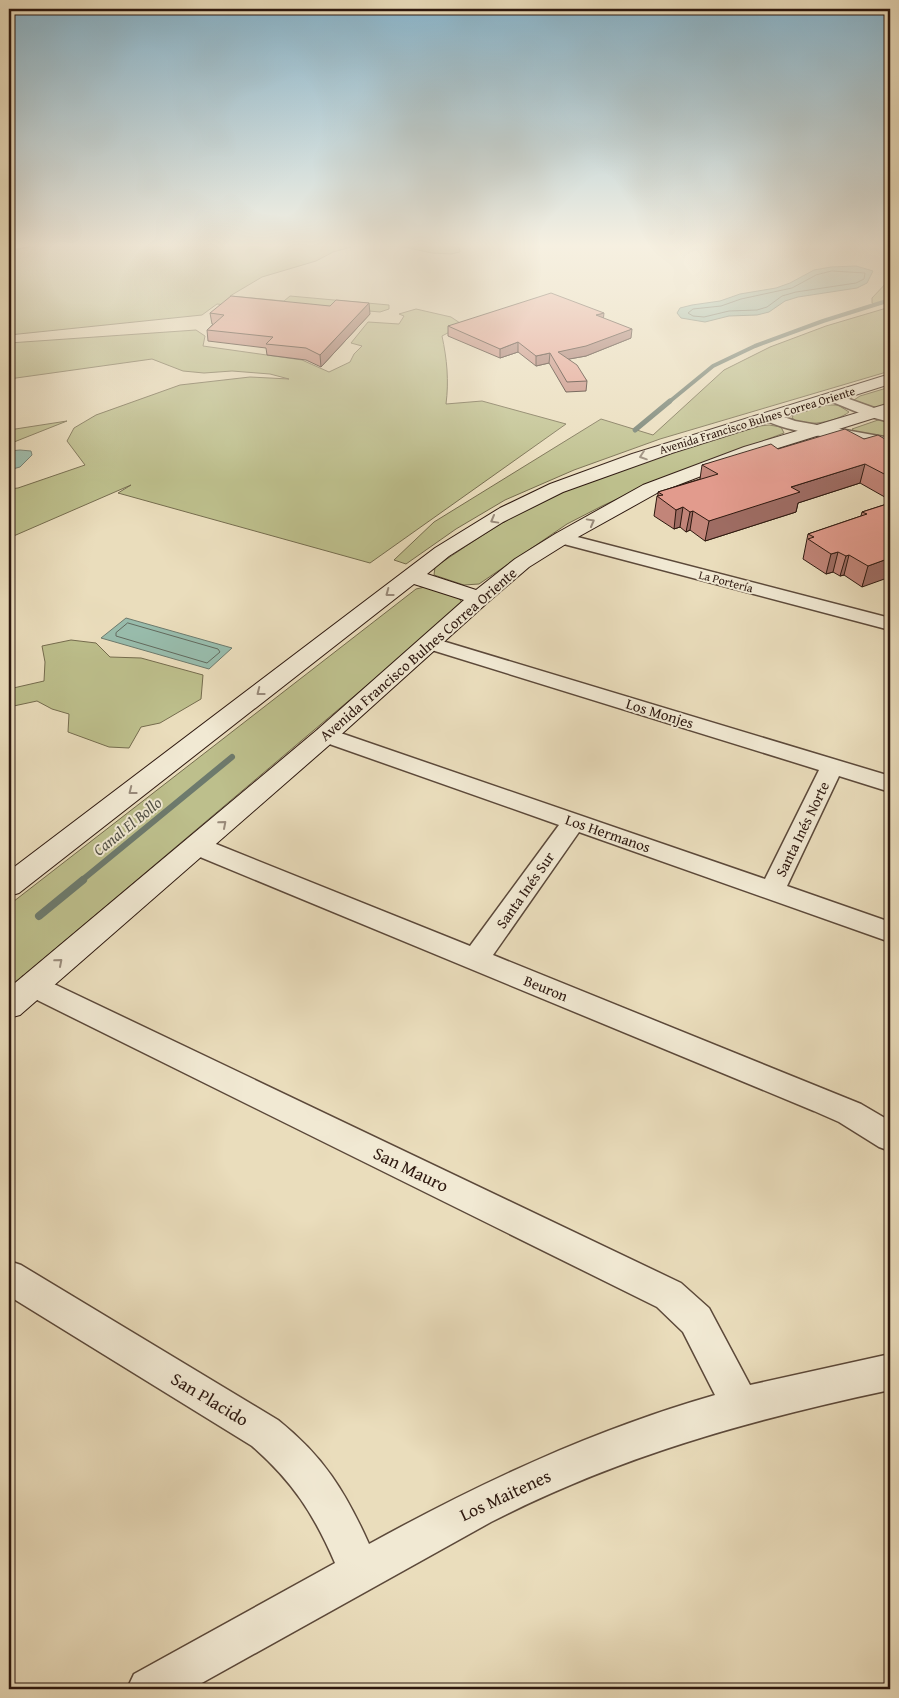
<svg xmlns="http://www.w3.org/2000/svg" width="899" height="1698" viewBox="0 0 899 1698" font-family="'Gentium Book Plus',serif">
  <rect width="100%" height="100%" fill="#eaddbc"/>
  <filter id="stains"><feTurbulence type="fractalNoise" baseFrequency=".004" numOctaves="4"/><feColorMatrix values="0 0 0 0 .2 0 0 0 0 .09 0 0 0 0 .02 0 0 0 .5 -.17"/></filter>
  <radialGradient id="worn" r=".72"><stop offset=".6" stop-color="#630" stop-opacity="0"/><stop offset="1" stop-color="#630" stop-opacity=".3"/></radialGradient>
  <g fill="#bdbf8c" stroke="#756c4e">
    <polygon points="44,243 462,243 459,247 460,252 451,254 432,253 404,247 379,245 354,246 333,252 316,261 262,277 230,296 284,301 290,296 389,305 389,309 380,312 336,308 330,316 217,304 202,315 9,335 9,251 37,246"/>
    <polygon points="890,279 890,302 877,305 872,303 872,298"/>
    <polygon points="890,307 890,371 660,439 574,470 505,500 456,529 406,564 394,560 434,522 601,419 653,435 724,370 770,347 826,326"/>
    <path d="M 416,309 L 451,317 L 463,325 L 442,336 C 447,359 449,381 446,404 L 482,401 L 566,424 L 370,563 L 118,493 L 131,485 L 9,538 L 9,489 L 18,488 L 85,465 L 67,441 L 74,428 L 96,415 L 180,385 L 250,377 L 289,379 L 270,374 L 232,371 L 204,373 L 183,371 L 152,359 L 9,379 L 9,343 L 196,330 L 205,336 L 203,346 L 302,360 L 329,372 L 350,362 L 354,354 L 362,346 L 351,343 L 368,322 L 399,324 L 404,316 L 399,314 Z"/>
    <path d="M 890,387 L 890,404 C 878,408 864,411 854,400 L 860,396 Z"/>
    <path d="M 827,405 L 838,405 L 849,412 C 838,421 804,429 792,418 L 794,414 Z"/>
    <polygon points="881,419 890,420 890,440 858,434 852,429"/>
    <polygon points="67,421 9,444 9,430"/>
    <path d="M 769,425 L 781,427 L 784,433 L 656,481 L 602,506 L 567,524 L 479,584 L 464,585 L 434,575 L 435,567 C 475,540 517,511 562,492 C 627,465 693,445 760,426 Z"/>
    <polygon points="429,586 458,597 463,604 9,988 9,905 416,589"/>
    <polygon points="71,640 96,643 110,657 141,658 203,675 201,699 160,723 141,727 129,748 109,747 68,732 69,714 52,709 37,701 9,707 9,689 44,681 45,662 42,646"/>
  </g>
  <g fill="#98bcac" stroke="#6d7a6d">
    <polygon points="856,266 873,271 867,283 857,288 798,297 785,301 769,312 757,315 729,316 705,322 681,318 677,313 680,308 692,305 720,301 740,294 776,288 790,283 814,270 831,267"/>
    <polygon points="20,450 31,451 32,455 20,467 9,470 9,451"/>
    <polygon points="126,618 232,648 209,669 101,638"/>
  </g>
  <g fill="none" stroke-linecap="round" stroke-linejoin="round">
    <g stroke="#626a5e" stroke-width="1">
      <polygon points="832,271 865,273 864,279 856,283 796,292 782,296 767,307 757,310 729,311 704,317 693,316 688,313 693,309 721,306 741,299 792,288 816,275"/>
      <polygon points="128,623 218,649 220,652 207,663 116,636 116,633"/>
    </g>
    <polyline stroke="#6d7a6d" stroke-width="4" points="669,402 713,366 755,346 823,321 890,300"/>
    <polyline stroke="#6d7a6d" stroke-width="5" points="635,430 670,401"/>
    <polyline stroke="#6d7a6d" stroke-width="6" points="81,881 232,757"/>
    <polyline stroke="#6d7a6d" stroke-width="8" points="39,916 83,880"/>
    <g stroke="#5c493a" stroke-width="3">
      <g id="street">
        <polygon points="835,394 877,409 890,412 890,422 867,416 830,401 828,398 830,395"/>
        <path d="M 770,412 L 795,421 L 890,438 L 890,448 C 870,445 771,430 762,417 L 765,414 Z"/>
        <polygon points="562,533 890,618 890,630 556,542 553,538 556,534"/>
        <polygon points="429,637 890,776 890,792 839,776 787,886 890,922 890,942 579,832 493,955 861,1104 890,1121 890,1151 879,1147 839,1122 814,1111 188,852 185,846 188,840 197,837 206,840 470,946 559,825 318,740 315,735 318,730 326,728 765,879 819,770 422,647 419,643 422,639"/>
        <path d="M 33,974 L 681,1283 L 709,1308 L 750,1385 L 890,1354 L 890,1390 C 749,1420 620,1456 491,1522 L 191,1689 L 127,1689 L 134,1674 L 335,1563 C 314,1514 292,1481 252,1446 L 9,1296 L 9,1261 L 21,1265 L 278,1420 C 324,1457 345,1491 369,1544 C 480,1483 593,1430 715,1395 L 683,1332 L 657,1307 L 23,993 L 19,985 L 23,977 Z"/>
      </g>
    </g>
    <g stroke="#2d180f" stroke-width="2">
      <g id="secondary">
        <polygon points="9,243 32,243 30,246 9,250"/>
        <polygon points="890,374 890,384 672,453 563,492 503,522 449,556 427,574 476,590 515,559 555,534 643,485 744,447 890,403 890,413 756,455 657,493 569,542 529,567 487,603 335,740 20,1015 9,1018 9,988 317,730 464,600 414,584 19,893 9,896 9,871 435,548 500,508 550,484 632,454"/>
      </g>
    </g>
    <use href="#street" fill="#f1e9d3" fill-rule="evenodd"/>
    <use href="#secondary" fill="#f1e9d3" fill-rule="evenodd"/>
  </g>
  <g fill="#c28579" stroke="#2d180f">
    <polygon points="210,313 370,314 321,367 306,360 267,355 266,348 208,341 207,330 213,324 212,324"/>
    <polygon points="603,318 631,338 586,356 569,359 587,381 586,391 566,392 549,363 536,366 518,352 500,358 448,336 448,326"/>
    <polygon points="864,439 890,442 890,500 860,483 798,503 796,512 705,541 690,530 686,532 680,527 674,529 654,516 657,496 658,496 658,492 700,479 702,465 778,449"/>
    <polygon points="890,503 862,587 844,575 840,576 833,572 826,574 803,559 808,534 861,516 862,512"/>
  </g>
  <g fill="#9e6c63" stroke="#2d180f">
    <polygon points="369,303 370,314 321,367 320,355"/>
    <polygon points="604,313 603,322 596,315"/>
    <polygon points="632,329 631,338 586,356 558,361 558,352"/>
    <polygon points="518,342 518,352 500,358 500,349"/>
    <polygon points="550,353 549,363 536,366 536,356"/>
    <polygon points="865,464 860,483 798,503 796,512 705,541 709,521 791,487"/>
    <polygon points="683,507 680,527 674,529 676,510"/>
    <polygon points="693,511 690,530 686,532 690,512"/>
    <polygon points="838,552 833,572 826,574 831,554"/>
    <polygon points="849,555 844,575 840,576 846,556"/>
    <polygon points="890,558 890,577 862,587 868,566"/>
  </g>
  <g fill="#e29b8d" stroke="#2d180f">
    <polygon points="551,293 604,313 596,315 632,329 586,346 558,352 577,365 587,381 567,382 550,353 536,356 518,342 500,349 448,326"/>
    <polygon points="231,296 330,306 336,300 369,303 320,355 306,348 266,344 273,337 207,330 224,315 210,313"/>
    <polygon points="845,429 864,439 878,435 890,442 890,477 865,464 791,487 800,492 709,521 693,511 690,512 683,507 676,510 657,496 663,495 658,492 718,474 702,465 771,444 778,449"/>
    <polygon points="890,503 890,558 868,566 849,555 846,556 838,552 831,554 808,539 814,537 808,534 867,514 862,512"/>
  </g>
  <defs><path id="oneway-chevron" d="M-2-3.5L2.5 0L-2 3.5" fill="none" stroke-width="1.6" stroke-linecap="round" stroke-linejoin="round" transform="scale(1.25)"/></defs>
  <g stroke="#998b7b">
    <use href="#oneway-chevron" transform="translate(643 456) rotate(161)"/>
    <use href="#oneway-chevron" transform="translate(494 520) rotate(151)"/>
    <use href="#oneway-chevron" transform="translate(591 522) rotate(-29)"/>
    <use href="#oneway-chevron" transform="translate(389 593) rotate(143)"/>
    <use href="#oneway-chevron" transform="translate(260 692) rotate(142)"/>
    <use href="#oneway-chevron" transform="translate(132 791) rotate(142)"/>
    <use href="#oneway-chevron" transform="translate(223 824) rotate(-41)"/>
    <use href="#oneway-chevron" transform="translate(59 962) rotate(-41)"/>
  </g>
  <linearGradient id="sky" x2="0" y2="1"><stop stop-color="#88b7d0"/><stop offset="0.51" stop-color="#f6f0e1"/><stop offset="1" stop-color="#f6f0e1" stop-opacity="0"/></linearGradient>
  <rect width="899" height="481" fill="url(#sky)"/>
  <g text-anchor="middle" dominant-baseline="central" stroke-width="4" stroke-linejoin="round" paint-order="stroke">
    <g font-size="12" fill="#2d180f" stroke="#f1e9d3">
      <text transform="translate(757 420) rotate(-17)">Avenida Francisco Bulnes Correa Oriente</text>
      <text transform="translate(726 581) rotate(15)">La Portería</text>
    </g>
    <g font-size="15" fill="#2d180f" stroke="#f1e9d3">
      <text transform="translate(418 654) rotate(-41)">Avenida Francisco Bulnes Correa Oriente</text>
      <text transform="translate(660 713) rotate(17)">Los Monjes</text>
      <text transform="translate(802 829) rotate(-64)">Santa Inés Norte</text>
      <text transform="translate(608 833) rotate(19)">Los Hermanos</text>
      <text transform="translate(525 890) rotate(-55)">Santa Inés Sur</text>
      <text transform="translate(546 988) rotate(22)">Beuron</text>
    </g>
    <g font-size="16" font-style="italic" fill="#525146" stroke="#f1e9d3">
      <text transform="translate(127 826) rotate(-39)">Canal El Bollo</text>
    </g>
    <g font-size="18" fill="#2d180f" stroke="#f1e9d3">
      <text transform="translate(411 1169) rotate(26)">San Mauro</text>
      <text transform="translate(210 1399) rotate(31)">San Placido</text>
      <text transform="translate(505 1495) rotate(-25)">Los Maitenes</text>
    </g>
  </g>
  <rect width="899" height="1698" fill="none" stroke="#eaddbc" stroke-width="30"/>
  <rect x="10" y="10" width="879" height="1678" fill="none" stroke="#2d180f" stroke-width="2.5"/>
  <rect x="15" y="15" width="869" height="1668" fill="none" stroke="#2d180f"/>
  <rect width="100%" height="100%" filter="url(#stains)"/>
  <rect width="100%" height="100%" fill="url(#worn)"/>
</svg>
